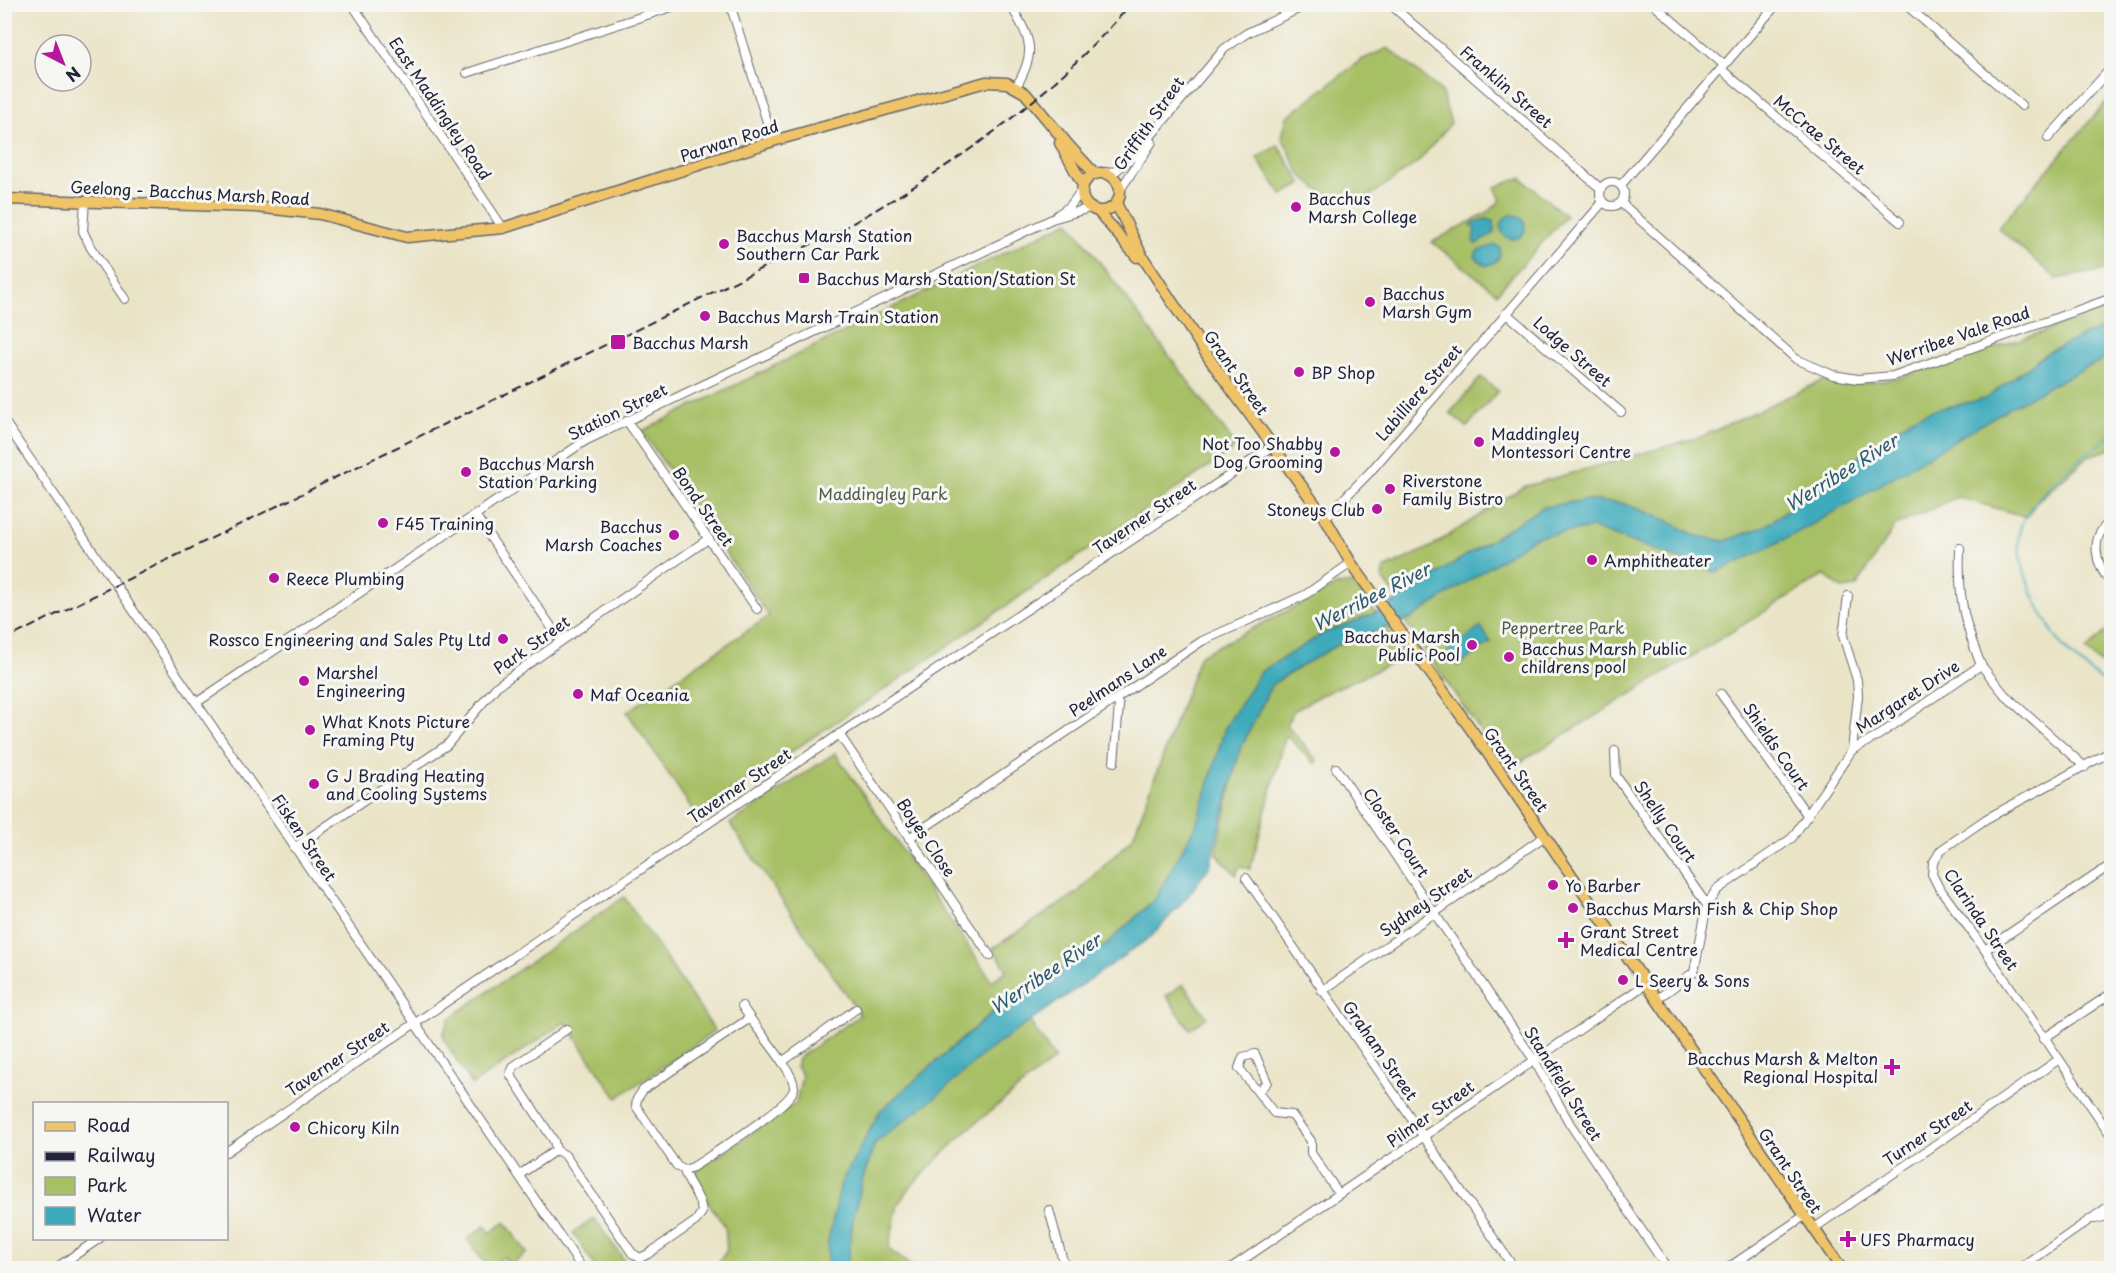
<svg xmlns="http://www.w3.org/2000/svg" width="2116" height="1273" viewBox="0 0 2116 1273" font-family="'Playpen Sans',sans-serif">
  <rect width="100%" height="100%" fill="#f6f6f2"/>
  <filter id="ink" filterUnits="userSpaceOnUse"><feTurbulence type="fractalNoise" baseFrequency=".0167" numOctaves="2"/><feDisplacementMap in="SourceGraphic" scale="12" xChannelSelector="R" yChannelSelector="G"/><feConvolveMatrix kernelMatrix="1 2 1 2 8 2 1 2 1" color-interpolation-filters="sRGB"/></filter>
  <filter id="wash" filterUnits="userSpaceOnUse"><feTurbulence type="fractalNoise" baseFrequency=".008" numOctaves="4" result="noise"/><feDisplacementMap in="SourceGraphic" scale="24" xChannelSelector="R" yChannelSelector="G"/><feGaussianBlur stdDeviation="1.35" result="paint"/><feColorMatrix in="noise" values="0 0 0 0 0 0 0 0 0 0 0 0 0 0 0 0 0 1.4 0 .05"/><feComposite in="paint" operator="in"/></filter>
  <g filter="url(#wash)">
    <rect width="100%" height="100%" fill="#eae4c7"/>
    <g fill="#a7bf65" stroke="#647050" stroke-width="1.5">
      <polygon points="1388,48 1441,91 1451,123 1418,162 1364,200 1342,200 1317,189 1300,174 1282,137 1287,117 1361,60"/>
      <polygon points="2111,96 2111,269 2057,279 1998,228"/>
      <polygon points="1278,145 1302,184 1282,195 1257,158"/>
      <polygon points="1521,178 1566,216 1497,293 1432,242 1490,211 1501,200 1495,187"/>
      <polygon points="1069,221 1237,447 878,694 696,815 627,712 769,616 642,431"/>
      <polygon points="2111,306 2111,324 2048,352 1985,399 1933,410 1912,418 1765,526 1725,541 1696,536 1666,520 1622,503 1583,500 1541,508 1398,599 1383,580 1384,569 1431,547 1523,487 1703,436 1826,379 1849,385 1898,378 2043,332"/>
      <path d="M 2111,356 L 2111,449 L 2089,456 L 2036,502 L 2027,517 L 1957,497 L 1895,526 L 1856,587 L 1842,589 L 1824,575 L 1507,770 L 1404,620 L 1535,537 L 1593,528 L 1716,572 C 1854,512 1974,417 2111,356 Z"/>
      <polygon points="1481,377 1498,391 1467,427 1450,413"/>
      <polygon points="1353,583 1376,613 1324,633 1225,728 1197,823 1155,899 1106,945 1006,1000 880,1111 828,1241 827,1268 715,1268 727,1250 725,1226 694,1182 696,1171 796,1103 802,1075 796,1067 798,1058 860,1015 730,824 835,753 992,981 1007,970 993,948 1077,893 1133,837 1200,655 1338,585"/>
      <polygon points="1387,625 1404,658 1319,696 1292,712 1287,725 1317,760 1315,764 1286,735 1250,869 1240,866 1236,875 1216,853 1239,752 1272,684 1335,646"/>
      <polygon points="2111,626 2111,672 2086,651"/>
      <polygon points="624,897 715,1031 617,1098 565,1022 472,1085 445,1041 443,1034 450,1018"/>
      <polygon points="1183,984 1207,1017 1190,1029 1166,996"/>
      <polygon points="1026,1016 1055,1059 966,1131 912,1185 898,1204 889,1246 892,1252 914,1268 847,1268 853,1219 863,1178 875,1143"/>
      <polygon points="594,1218 630,1268 596,1268 573,1233"/>
      <polygon points="505,1222 527,1253 510,1265 504,1257 488,1268 467,1239 485,1226 490,1233"/>
    </g>
    <g fill="#3dabbc" stroke="#30667c" stroke-width="1.5">
      <circle cx="1513" cy="227" r="12"/>
      <polygon points="1486,219 1493,221 1495,228 1493,234 1476,244 1473,242 1475,229 1471,226 1473,223"/>
      <path d="M 1495,245 L 1500,247 C 1502,259 1496,262 1486,266 L 1475,257 L 1477,251 Z"/>
      <path d="M 2111,324 L 2111,356 C 1974,417 1854,513 1716,572 L 1593,528 L 1535,537 L 1412,618 L 1335,646 L 1272,684 L 1239,752 L 1210,866 L 1188,896 L 1152,936 L 982,1055 L 941,1093 L 875,1143 L 863,1178 L 853,1219 L 847,1268 L 827,1268 L 828,1241 L 841,1183 L 880,1111 L 1008,999 L 1106,945 L 1155,899 L 1197,823 L 1225,728 L 1260,672 L 1324,633 L 1376,613 L 1541,508 L 1583,500 L 1622,503 L 1667,520 L 1696,536 L 1725,541 L 1765,526 L 1912,418 L 1933,410 L 1985,399 L 2048,352 Z"/>
      <polygon points="1481,627 1491,642 1458,666 1447,652"/>
    </g>
    <g fill="none" stroke-linecap="round" stroke-linejoin="round">
      <path stroke="#3dabbc" stroke-width="2" d="M 2112,435 C 2084,455 2030,496 2020,529 C 2011,559 2046,628 2066,650 C 2080,665 2096,676 2112,689"/>
    </g>
  </g>
  <g filter="url(#ink)">
    <g fill="none" stroke-linecap="round" stroke-linejoin="round">
      <g stroke="#68666c" stroke-width="10">
        <g id="minor">
          <polyline points="352,4 503,228"/>
          <polyline points="730,4 773,141"/>
          <path d="M 1010,4 C 1030,39 1038,50 1016,87"/>
          <polyline points="1390,4 1601,189"/>
          <polyline points="1653,4 1724,65"/>
          <polyline points="1905,4 2022,106"/>
          <polyline points="1721,69 1900,222"/>
          <polyline points="467,73 681,4"/>
          <polyline points="2048,138 2112,67"/>
          <polyline points="1101,173 1116,171 1134,156 1224,49 1247,33 1309,4"/>
          <circle cx="1612" cy="194" r="12"/>
          <polyline points="1621,185 1777,4"/>
          <polyline points="1120,190 1152,142"/>
          <polyline points="85,201 83,231 91,248 125,299"/>
          <polyline points="1621,203 1796,359 1833,375 1858,379 1893,376 2112,298"/>
          <polyline points="1057,215 1070,206 1082,190"/>
          <polyline points="1506,313 1621,412"/>
          <polyline points="4,421 582,1268"/>
          <polyline points="627,421 757,609"/>
          <polyline points="475,515 561,641"/>
          <polyline points="1325,518 1370,472 1603,202"/>
          <path d="M 2112,520 C 2088,537 2095,565 2112,584"/>
          <path d="M 1960,548 C 1958,597 1963,620 1981,665"/>
          <polyline points="1848,596 1843,636 1857,680 1858,696 1852,750"/>
          <polyline points="1721,694 1808,816"/>
          <polyline points="196,703 585,441 1052,219 1090,208"/>
          <polyline points="839,734 990,956"/>
          <polyline points="1615,751 1616,776 1707,905"/>
          <polyline points="2112,751 1986,819 1941,850 1933,863 1932,874 1938,886 1985,950 2112,1137"/>
          <polyline points="1114,762 1119,706 1116,699"/>
          <polyline points="1336,768 1534,1060 1570,1124 1667,1268"/>
          <polyline points="909,838 1202,641 1305,595 1351,563"/>
          <polyline points="294,848 447,745 497,686 708,539"/>
          <polyline points="1246,878 1514,1268"/>
          <polyline points="1985,950 2112,864"/>
          <polyline points="1322,991 1545,836"/>
          <polyline points="1657,999 1694,972 1707,905 1717,890 1792,838 1852,750 1879,735 1981,665 2005,695 2085,767"/>
          <polyline points="742,1006 750,1018"/>
          <polyline points="2043,1039 2112,993"/>
          <polyline points="782,1062 856,1009"/>
          <polyline points="1258,1092 1267,1082 1255,1054 1243,1057 1239,1068 1274,1113 1292,1115 1311,1141 1311,1153 1339,1194"/>
          <polyline points="556,1150 554,1141 510,1074 514,1066 567,1029"/>
          <polyline points="226,1152 847,729 1272,447"/>
          <path d="M 519,1175 L 556,1150 L 565,1155 L 632,1253 L 640,1258 L 648,1254 L 696,1221 L 702,1212 C 701,1196 688,1186 684,1170 L 677,1166 L 636,1106 L 637,1099 L 643,1090 L 750,1018 C 759,1032 795,1072 794,1088 C 793,1105 711,1155 693,1167 L 684,1170"/>
          <polyline points="1049,1210 1065,1268"/>
          <polyline points="2095,1219 2112,1215"/>
          <polyline points="1813,1229 2058,1060"/>
          <polyline points="56,1268 100,1238"/>
          <polyline points="1231,1268 1646,984"/>
          <polyline points="1728,1268 1804,1216"/>
          <polyline points="2021,1268 2112,1204"/>
        </g>
      </g>
      <g stroke="#68666c" stroke-width="13">
        <g id="major">
          <polyline points="1060,143 1083,185"/>
          <circle cx="1101" cy="192" r="19"/>
          <polyline points="4,199 255,207 320,214 407,237 503,228 773,141 986,82 1007,83 1025,93 1069,146 1095,174"/>
          <polyline points="1116,203 1142,256 1213,364 1325,518 1351,563 1478,739 1841,1268"/>
          <polyline points="1098,211 1137,257"/>
        </g>
      </g>
      <use href="#minor" stroke="#fff" stroke-width="8"/>
      <use href="#major" stroke="#efc469" stroke-width="10"/>
      <path stroke="#22223b" stroke-width="2" stroke-dasharray="9 4.5" stroke-linecap="butt" d="M 4,640 L 848,226 C 959,162 1046,102 1131,4"/>
    </g>
  </g>
  <g fill="#b5179e" stroke="#f6f6f2" stroke-width="2">
    <circle cx="1296" cy="207" r="6"/>
    <circle cx="724" cy="244" r="6"/>
    <rect x="798" y="272" width="12" height="12" rx="3"/>
    <circle cx="1370" cy="302" r="6"/>
    <circle cx="705" cy="316" r="6"/>
    <rect x="610" y="334" width="16" height="16" rx="3"/>
    <circle cx="1299" cy="372" r="6"/>
    <circle cx="1479" cy="442" r="6"/>
    <circle cx="1335" cy="452" r="6"/>
    <circle cx="466" cy="472" r="6"/>
    <circle cx="1390" cy="489" r="6"/>
    <circle cx="1377" cy="509" r="6"/>
    <circle cx="383" cy="523" r="6"/>
    <circle cx="674" cy="535" r="6"/>
    <circle cx="1592" cy="560" r="6"/>
    <circle cx="274" cy="578" r="6"/>
    <circle cx="503" cy="639" r="6"/>
    <circle cx="1472" cy="645" r="6"/>
    <circle cx="1509" cy="657" r="6"/>
    <circle cx="304" cy="681" r="6"/>
    <circle cx="578" cy="694" r="6"/>
    <circle cx="310" cy="730" r="6"/>
    <circle cx="314" cy="784" r="6"/>
    <circle cx="1553" cy="885" r="6"/>
    <circle cx="1573" cy="908" r="6"/>
    <path d="M1563 931h6v6h6v6h-6v6h-6v-6h-6v-6h6z"/>
    <circle cx="1623" cy="980" r="6"/>
    <path d="M1889 1058h6v6h6v6h-6v6h-6v-6h-6v-6h6z"/>
    <circle cx="295" cy="1127" r="6"/>
    <path d="M1845 1230h6v6h6v6h-6v6h-6v-6h-6v-6h6z"/>
  </g>
  <g text-anchor="middle" dominant-baseline="central" stroke-width="6" stroke-linejoin="round" paint-order="stroke">
    <g font-size="16" fill="#22223b" stroke="#f6f6f2">
      <text transform="translate(1507 86) rotate(41)">Franklin Street</text>
      <text transform="translate(441 108) rotate(56)">East Maddingley Road</text>
      <text transform="translate(1148 123) rotate(-55)">Griffith Street</text>
      <text transform="translate(1820 134) rotate(40)">McCrae Street</text>
      <text transform="translate(729 140) rotate(-18)">Parwan Road</text>
      <text transform="translate(190 192) rotate(3)">Geelong - Bacchus Marsh Road</text>
      <text transform="translate(1958 335) rotate(-19)">Werribee Vale Road</text>
      <text transform="translate(1573 351) rotate(41)">Lodge Street</text>
      <text transform="translate(1237 372) rotate(55)">Grant Street</text>
      <text transform="translate(1418 392) rotate(-49)">Labilliere Street</text>
      <text transform="translate(617 411) rotate(-26)">Station Street</text>
      <text transform="translate(704 506) rotate(55)">Bond Street</text>
      <text transform="translate(1144 516) rotate(-34)">Taverner Street</text>
      <text transform="translate(531 644) rotate(-35)">Park Street</text>
      <text transform="translate(1117 680) rotate(-34)">Peelmans Lane</text>
      <text transform="translate(1907 696) rotate(-33)">Margaret Drive</text>
      <text transform="translate(1777 746) rotate(55)">Shields Court</text>
      <text transform="translate(1517 769) rotate(55)">Grant Street</text>
      <text transform="translate(739 785) rotate(-34)">Taverner Street</text>
      <text transform="translate(1666 821) rotate(55)">Shelly Court</text>
      <text transform="translate(1397 832) rotate(56)">Closter Court</text>
      <text transform="translate(305 837) rotate(56)">Fisken Street</text>
      <text transform="translate(927 837) rotate(56)">Boyes Close</text>
      <text transform="translate(1425 901) rotate(-35)">Sydney Street</text>
      <text transform="translate(1982 919) rotate(56)">Clarinda Street</text>
      <text transform="translate(1381 1050) rotate(55)">Graham Street</text>
      <text transform="translate(337 1058) rotate(-34)">Taverner Street</text>
      <text transform="translate(1564 1083) rotate(58)">Standfield Street</text>
      <text transform="translate(1430 1113) rotate(-35)">Pilmer Street</text>
      <text transform="translate(1927 1132) rotate(-34)">Turner Street</text>
      <text transform="translate(1791 1170) rotate(56)">Grant Street</text>
    </g>
    <g font-size="16" fill="#22223b" stroke="#f6f6f2" text-anchor="start">
      <text x="1308" y="198">Bacchus<tspan x="1308" dy="18">Marsh College</tspan></text>
      <text x="736" y="235">Bacchus Marsh Station<tspan x="736" dy="18">Southern Car Park</tspan></text>
      <text x="816" y="278">Bacchus Marsh Station/Station St</text>
      <text x="1382" y="293">Bacchus<tspan x="1382" dy="18">Marsh Gym</tspan></text>
      <text x="717" y="316">Bacchus Marsh Train Station</text>
      <text x="632" y="342">Bacchus Marsh</text>
      <text x="1311" y="372">BP Shop</text>
      <text x="1491" y="433">Maddingley<tspan x="1491" dy="18">Montessori Centre</tspan></text>
      <text x="1323" y="443" text-anchor="end">Not Too Shabby<tspan x="1323" dy="18">Dog Grooming</tspan></text>
      <text x="478" y="463">Bacchus Marsh<tspan x="478" dy="18">Station Parking</tspan></text>
      <text x="1402" y="480">Riverstone<tspan x="1402" dy="18">Family Bistro</tspan></text>
      <text x="1365" y="509" text-anchor="end">Stoneys Club</text>
      <text x="395" y="523">F45 Training</text>
      <text x="662" y="526" text-anchor="end">Bacchus<tspan x="662" dy="18">Marsh Coaches</tspan></text>
      <text x="1604" y="560">Amphitheater</text>
      <text x="286" y="578">Reece Plumbing</text>
      <text x="1460" y="636" text-anchor="end">Bacchus Marsh<tspan x="1460" dy="18">Public Pool</tspan></text>
      <text x="491" y="639" text-anchor="end">Rossco Engineering and Sales Pty Ltd</text>
      <text x="1521" y="648">Bacchus Marsh Public<tspan x="1521" dy="18">childrens pool</tspan></text>
      <text x="316" y="672">Marshel<tspan x="316" dy="18">Engineering</tspan></text>
      <text x="590" y="694">Maf Oceania</text>
      <text x="322" y="721">What Knots Picture<tspan x="322" dy="18">Framing Pty</tspan></text>
      <text x="326" y="775">G J Brading Heating<tspan x="326" dy="18">and Cooling Systems</tspan></text>
      <text x="1565" y="885">Yo Barber</text>
      <text x="1585" y="908">Bacchus Marsh Fish &amp; Chip Shop</text>
      <text x="1580" y="931">Grant Street<tspan x="1580" dy="18">Medical Centre</tspan></text>
      <text x="1635" y="980">L Seery &amp; Sons</text>
      <text x="1878" y="1058" text-anchor="end">Bacchus Marsh &amp; Melton<tspan x="1878" dy="18">Regional Hospital</tspan></text>
      <text x="307" y="1127">Chicory Kiln</text>
      <text x="1860" y="1239">UFS Pharmacy</text>
    </g>
    <g font-size="16" fill="#51594a" stroke="#f6f6f2">
      <text x="883" y="493">Maddingley Park</text>
      <text x="1563" y="627">Peppertree Park</text>
    </g>
    <g font-size="18" font-style="italic" fill="#2d596f" stroke="#f6f6f2">
      <text transform="translate(1841 472) rotate(-32)">Werribee River</text>
      <text transform="translate(1371 596) rotate(-27)">Werribee River</text>
      <text transform="translate(1045 973) rotate(-34)">Werribee River</text>
    </g>
  </g>
  <rect width="2116" height="1273" fill="none" stroke="#f6f6f2" stroke-width="24"/>
  <rect x="33" y="1102" width="195" height="138" fill="#f6f6f2" stroke="#a1a1a9" stroke-width="1.5"/>
  <rect x="45" y="1122" width="30" height="9" fill="#efc469" stroke="#a1a1a9" stroke-width="1.5"/>
  <text x="87" y="1132" font-size="18" fill="#22223b">Road</text>
  <rect x="45" y="1152" width="30" height="9" fill="#22223b" stroke="#a1a1a9" stroke-width="1.5"/>
  <text x="87" y="1162" font-size="18" fill="#22223b">Railway</text>
  <rect x="45" y="1177" width="30" height="18" fill="#a7bf65" stroke="#a1a1a9" stroke-width="1.5"/>
  <text x="87" y="1192" font-size="18" fill="#22223b">Park</text>
  <rect x="45" y="1207" width="30" height="18" fill="#3dabbc" stroke="#a1a1a9" stroke-width="1.5"/>
  <text x="87" y="1222" font-size="18" fill="#22223b">Water</text>
  <g transform="translate(63 63) rotate(138)"><circle r="28" fill="#f6f6f2" stroke="#a1a1a9" stroke-width="1.5"/>
  <path d="M0-4.5L10 22L0 15L-10 22Z" fill="#b5179e"/>
  <text y="-9" font-size="16" font-weight="bold" text-anchor="middle" fill="#22223b">N</text>
  </g>
</svg>
